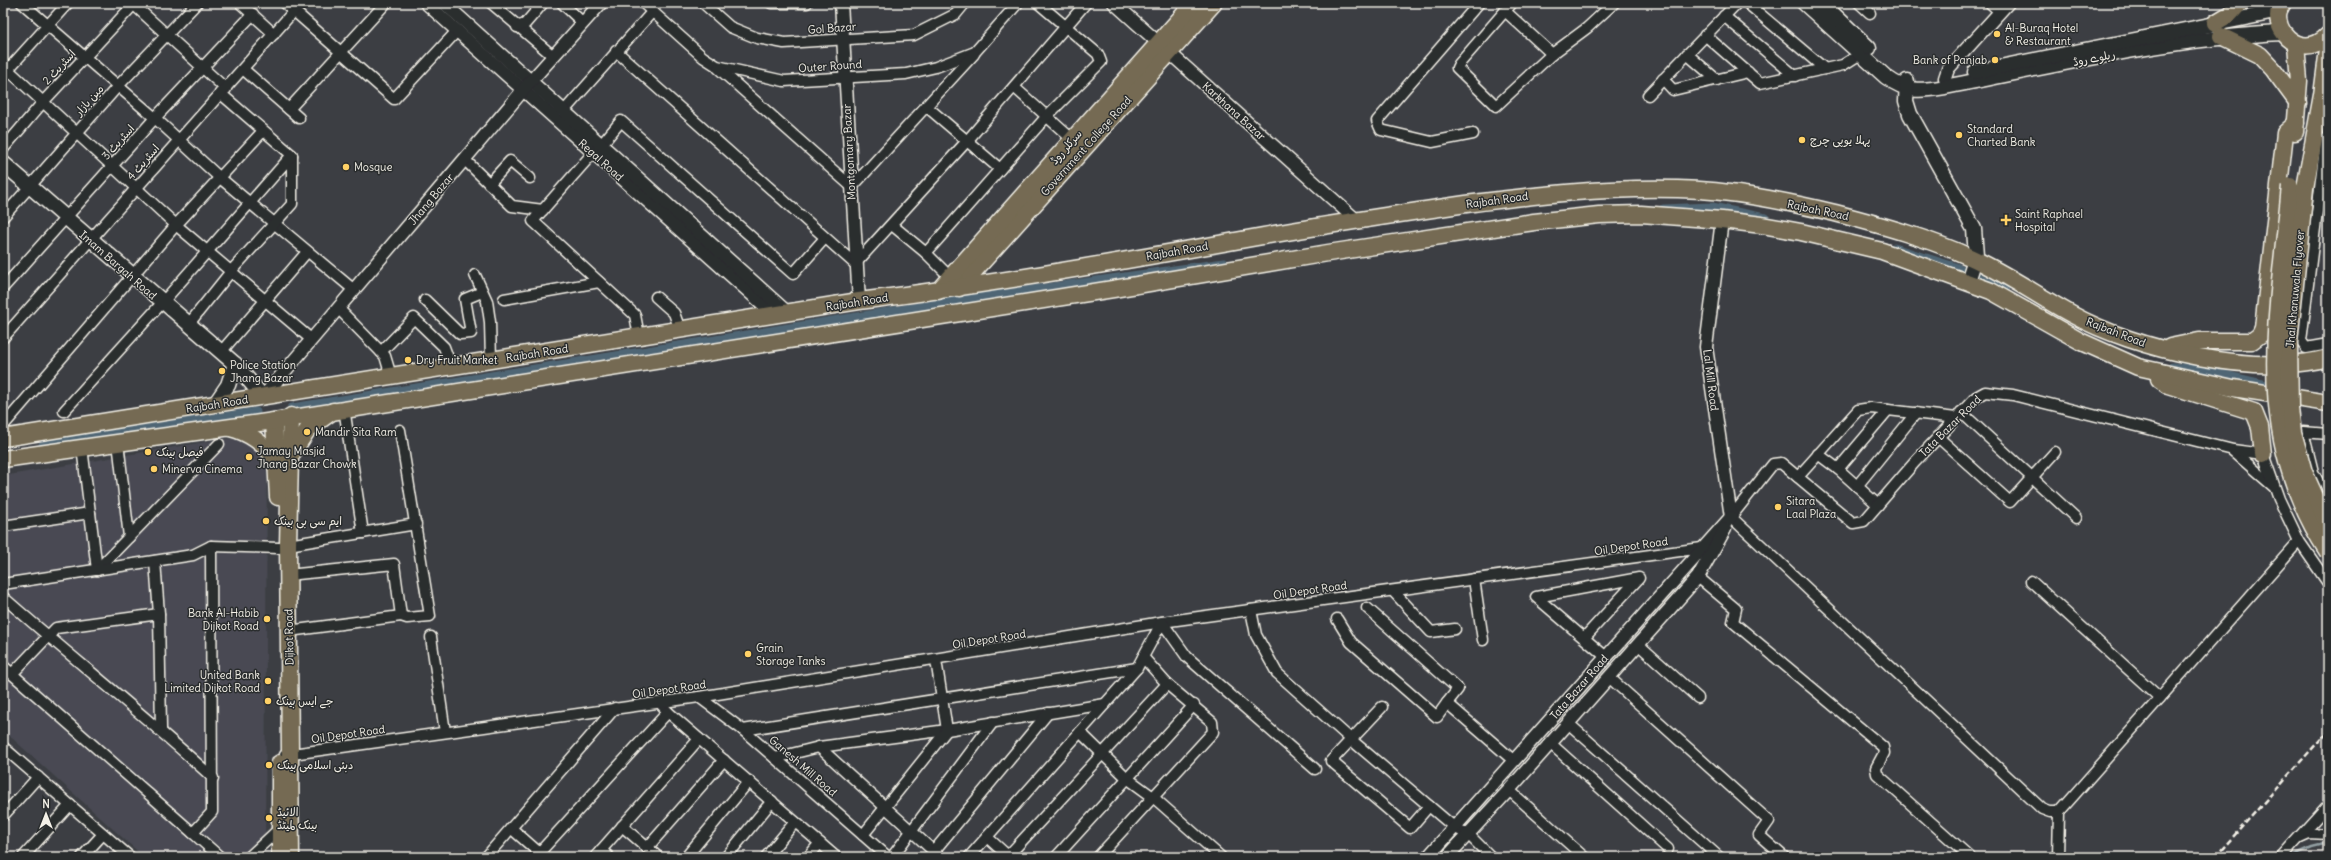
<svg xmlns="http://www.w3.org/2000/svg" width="2331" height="860" viewBox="0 0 2331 860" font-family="Delius,'Playpen Sans Arabic',sans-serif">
  <rect width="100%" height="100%" fill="#3c3e43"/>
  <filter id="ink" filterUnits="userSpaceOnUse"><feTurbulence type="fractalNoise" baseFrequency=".025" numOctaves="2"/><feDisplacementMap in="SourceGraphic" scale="8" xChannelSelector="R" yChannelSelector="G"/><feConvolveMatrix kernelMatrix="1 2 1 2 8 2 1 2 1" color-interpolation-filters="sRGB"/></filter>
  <g filter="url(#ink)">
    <polygon fill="#484a52" points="221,439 244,439 267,457 265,857 144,857 3,730 3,476"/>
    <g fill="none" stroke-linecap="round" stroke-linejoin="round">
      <polyline stroke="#929ea2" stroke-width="2.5" points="2290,857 2312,847 2328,843"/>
      <g stroke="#506674" stroke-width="9">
        <polyline points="1663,209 1712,207 1765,218"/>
        <polyline points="1894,248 1961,269 2005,290"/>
        <polyline points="2172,367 2207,371 2279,388"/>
        <polyline points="292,408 969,299 1224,263"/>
        <polyline points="43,445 256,412"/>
      </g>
      <g stroke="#f4f1e8" stroke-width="13">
        <g id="minor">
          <polyline points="22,3 155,118 219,177 354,290"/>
          <polyline points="132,3 226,89"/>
          <polyline points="240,3 274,34"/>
          <polyline points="285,3 394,99 457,31"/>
          <polyline points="491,3 553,56"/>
          <polyline points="562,3 583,23"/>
          <polyline points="643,3 703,57 717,66 784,81 906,74 936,67 975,52 1018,3"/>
          <polyline points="703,3 730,27 757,38 784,43 914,35 956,14 965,3"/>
          <polyline points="771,3 807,3"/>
          <polyline points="1512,3 1459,64 1457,68 1496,106 1552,54 1587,28 1614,3"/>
          <polyline points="1747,3 1825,69"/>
          <polyline points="1859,3 1870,13"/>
          <polyline points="1990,3 2000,12"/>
          <polyline points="1505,11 1552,54"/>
          <polyline points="1724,16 1795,76"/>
          <polyline points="517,27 525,24 543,3"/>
          <polyline points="1705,35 1760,83 1843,65 1862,53"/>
          <polyline points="616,51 855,264 967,141 1086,3"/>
          <polyline points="1687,54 1717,80"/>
          <polyline points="3,65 176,225 312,340"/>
          <polyline points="718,68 852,187 974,54"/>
          <polyline points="243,69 299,118"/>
          <polyline points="3,75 68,3"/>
          <polyline points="1663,79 1673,90 1748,72"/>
          <polyline points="1014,87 1073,140"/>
          <polyline points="1648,95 1737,3"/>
          <polyline points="926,106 1000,169"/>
          <polyline points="289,109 386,3"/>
          <polyline points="564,111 653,11"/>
          <polyline points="1473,134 1432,142 1381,130 1377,121 1479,3"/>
          <polyline points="2326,139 2301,341 2306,348 2328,344"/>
          <polyline points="602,144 621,121 793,274 825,238"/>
          <polyline points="3,149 43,102 135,3"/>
          <polyline points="593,153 533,221 635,315 639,336"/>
          <polyline points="465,160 512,206 543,210"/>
          <polyline points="489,184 510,161 530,178"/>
          <polyline points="3,217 118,86 197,3"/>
          <polyline points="892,225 926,253 953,280"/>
          <polyline points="926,253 1047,116 1101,62 1098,54 1038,3"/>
          <polyline points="475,275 487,301 490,322 491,360"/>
          <polyline points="3,288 155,118 253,14"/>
          <polyline points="656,297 674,313 680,330"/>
          <polyline points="504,299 599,282"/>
          <polyline points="425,300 460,334 471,333 465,299 482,292"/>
          <polyline points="339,309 385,356 391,376"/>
          <polyline points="188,325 232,270 292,204 292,155 220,93"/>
          <polyline points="3,338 301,3"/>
          <polyline points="221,352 307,252"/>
          <polyline points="381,352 414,318 444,347 451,366"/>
          <polyline points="344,408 363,533"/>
          <polyline points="64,411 162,303 292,155"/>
          <polyline points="1961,412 2076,518"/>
          <polyline points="3,426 176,225 263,131"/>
          <polyline points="400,430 430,616 407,618 401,616"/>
          <polyline points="2328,434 2303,432 2313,472 2328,500"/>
          <polyline points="1938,437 2010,502 2055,452"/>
          <polyline points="118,442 129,537"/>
          <polyline points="2233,451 2273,486"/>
          <polyline points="1818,454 1838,469 1888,410"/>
          <polyline points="1838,469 1878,505"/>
          <polyline points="1798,477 1858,410 1871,408 1956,418"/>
          <polyline points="1857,486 1916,413"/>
          <polyline points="90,513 97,570"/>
          <polyline points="3,526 90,513 82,447"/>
          <polyline points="288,545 416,524"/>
          <polyline points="155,561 159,614 161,729"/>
          <polyline points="97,570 219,444"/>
          <polyline points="288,575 394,564 401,616 289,631"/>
          <polyline points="1698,577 1736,609 1733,622 1883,747 1884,753 1876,768 1877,774 1970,857"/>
          <polyline points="1474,579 1483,640"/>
          <polyline points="2031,581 2160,698"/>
          <polyline points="3,584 193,555 211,546 279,548"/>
          <polyline points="1393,591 1431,632 1455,629"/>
          <path d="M 3,597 C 72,658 145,715 213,778"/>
          <polyline points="1367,608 1458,689 1447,703 1514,761"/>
          <polyline points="1251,610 1256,635 1277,673 1355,743 1455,828 1468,834 1491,857"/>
          <polyline points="1337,619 1351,642 1437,717 1447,703"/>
          <polyline points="431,637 445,732"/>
          <polyline points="1584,638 1639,578 1536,597 1606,657"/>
          <polyline points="1639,645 1698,698"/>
          <polyline points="3,666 193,833 212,812 211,546"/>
          <polyline points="12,674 56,628 159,614"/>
          <polyline points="1610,678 1769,821 1759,835 1784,857"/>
          <polyline points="699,697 743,730 888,857"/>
          <polyline points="660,703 668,712 836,857"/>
          <polyline points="1382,707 1331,761 1410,828 1429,806"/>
          <polyline points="1568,723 1719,857"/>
          <polyline points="743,730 1137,668"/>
          <polyline points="1080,732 1127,778 1153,797 1221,857"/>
          <polyline points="1550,743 1668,849"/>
          <polyline points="3,747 130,857"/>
          <polyline points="819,747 940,857"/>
          <polyline points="285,755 699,697 1162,622 1702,548"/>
          <polyline points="775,758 819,747 947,730 1105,704"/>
          <polyline points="1509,790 1584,857"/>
          <polyline points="2059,812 2050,812 2042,809 1731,517 1773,464 1781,463 1853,523 1864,521 1915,462 1976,397 1985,392 2013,395 2233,450 2263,454 2279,499 2299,541 2328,583"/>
          <polyline points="3,816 38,777"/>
          <polyline points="622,826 658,857"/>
          <polyline points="511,828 544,857"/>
          <polyline points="193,833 220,857"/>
          <polyline points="863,835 947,730 936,660"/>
          <polyline points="987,837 1009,857"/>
          <polyline points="2300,837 2309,833 2328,834"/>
          <polyline points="647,848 724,760"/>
          <polyline points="601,850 609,857"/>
          <polyline points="934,851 1048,713"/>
          <polyline points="539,853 668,712"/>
          <polyline points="23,857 70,805"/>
          <polyline points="82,857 103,834"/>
          <polyline points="249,857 280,828"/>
          <polyline points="486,857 615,708"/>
          <polyline points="595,857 699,739"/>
          <polyline points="686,857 749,781"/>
          <polyline points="726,857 772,801"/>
          <polyline points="766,857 795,822"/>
          <polyline points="808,857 820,843"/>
          <polyline points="892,857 993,722"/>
          <polyline points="969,857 1137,668 1162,622 1187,657 1315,769"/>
          <polyline points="1007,857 1167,684"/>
          <polyline points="1056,857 1194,705"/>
          <polyline points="1098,857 1213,732 1212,722 1167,684 1143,657"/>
          <polyline points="2058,857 2059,812 2299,541"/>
          <polyline points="2281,857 2328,805"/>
        </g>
      </g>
      <g stroke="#f4f1e8" stroke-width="15">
        <g id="tertiary">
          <polyline points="426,3 776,316"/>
          <polyline points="444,3 788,313"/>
          <polyline points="841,3 859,301"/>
          <polyline points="1114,3 1355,219"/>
          <polyline points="1945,78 1948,69 2008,3"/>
          <polyline points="1722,220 1706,347 1731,517"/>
          <polyline points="263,397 530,82 601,3"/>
          <polyline points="1428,857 1731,517"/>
          <polyline points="1447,857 1509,790 1698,577 1725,529"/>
        </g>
      </g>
      <g stroke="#f4f1e8" stroke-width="17">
        <g id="secondary">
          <path d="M 1804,3 L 1886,77 C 1908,93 1920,91 1945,87 C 2057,65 2169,38 2283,33"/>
          <polyline points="1822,3 1869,48"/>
          <polyline points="1975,72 2280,11"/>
          <polyline points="1907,81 1906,101 1910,114 1974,229 1976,256 1968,281"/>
          <polyline points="3,163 235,364 263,397"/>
          <polyline points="215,404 228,385 235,364"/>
        </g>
      </g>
      <g stroke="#f4f1e8" stroke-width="19">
        <g id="primary">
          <path d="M 2283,3 C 2265,24 2300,65 2328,35"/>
          <polyline points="2215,23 2230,14 2240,3"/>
          <polyline points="2221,36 2260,55 2273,69 2298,103"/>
          <polyline points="2295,132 2299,81 2296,44"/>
          <polyline points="2305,188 2322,95 2328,49"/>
          <polyline points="959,288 1214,3"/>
          <polyline points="938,291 1194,3"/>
          <polyline points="2170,347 2199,341 2252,341 2260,335 2263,328 2285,133 2296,123"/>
          <polyline points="2159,379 2168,385 2254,412 2260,427 2263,454"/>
          <polyline points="291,416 288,545 291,857"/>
          <polyline points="274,421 278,497"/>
          <path d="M 230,428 C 251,433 263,444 277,460"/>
          <path d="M 3,438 L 859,301 C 994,284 1129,260 1263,236 C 1331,224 1398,214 1466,204 C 1537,195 1606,187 1678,189 C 1730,190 1784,201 1835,213 C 1881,225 1928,238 1972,258 C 2007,274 2038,296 2071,314 C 2136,350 2255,377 2328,358"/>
          <polyline points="289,458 308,429 333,411"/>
          <polyline points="3,459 274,421 1113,289 1328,253 1534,222 1599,215 1641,214 1722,220 1762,225 1801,232 1882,251 1991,291 2080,341 2138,367 2233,388 2328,403"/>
          <polyline points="280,857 280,763"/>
        </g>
      </g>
      <use href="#minor" stroke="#2a2d2e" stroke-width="10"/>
      <use href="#tertiary" stroke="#2a2d2e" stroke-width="12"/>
      <use href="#secondary" stroke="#2a2d2e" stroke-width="14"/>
      <use href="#primary" stroke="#746b52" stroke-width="16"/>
      <polyline stroke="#f4f1e8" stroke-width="2.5" stroke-dasharray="6 3" stroke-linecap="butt" points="2215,857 2328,731"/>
      <g stroke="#f4f1e8" stroke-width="19" stroke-linecap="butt">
        <g id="primary-bridge">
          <path d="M 2290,186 C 2278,317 2250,434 2328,552"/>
          <polyline points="2305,188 2289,343 2290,409 2293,432 2304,472 2328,525"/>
        </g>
      </g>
      <use href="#primary-bridge" stroke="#746b52" stroke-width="16"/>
    </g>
  </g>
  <g fill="#ffd166" stroke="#2a2d2e" stroke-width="1.5">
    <circle cx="1997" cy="34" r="4"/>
    <circle cx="1995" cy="60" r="4"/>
    <circle cx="1959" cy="135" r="4"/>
    <circle cx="1802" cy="140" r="4"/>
    <circle cx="346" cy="167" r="4"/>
    <path d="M2004 214h4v4h4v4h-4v4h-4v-4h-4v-4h4z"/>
    <circle cx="408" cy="360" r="4"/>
    <circle cx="222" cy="371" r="4"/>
    <circle cx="307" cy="432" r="4"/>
    <circle cx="148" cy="452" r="4"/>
    <circle cx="249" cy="457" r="4"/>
    <circle cx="154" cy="469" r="4"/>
    <circle cx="1778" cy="507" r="4"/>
    <circle cx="266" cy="521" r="4"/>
    <circle cx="267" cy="619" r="4"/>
    <circle cx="748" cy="654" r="4"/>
    <circle cx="268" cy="681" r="4"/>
    <circle cx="268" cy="701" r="4"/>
    <circle cx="269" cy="765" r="4"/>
    <circle cx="269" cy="818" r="4"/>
  </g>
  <g text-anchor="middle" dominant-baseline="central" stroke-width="3" stroke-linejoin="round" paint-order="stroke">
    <g font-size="11" fill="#f4f1e8" stroke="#2a2d2e">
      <text transform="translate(832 28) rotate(-4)">Gol Bazar</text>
      <text transform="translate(2094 58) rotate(-11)">ریلوے روڈ</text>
      <text transform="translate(830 66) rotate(-4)">Outer Round</text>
      <text transform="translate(59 67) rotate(-47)">اسٹریٹ 2</text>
      <text transform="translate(89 100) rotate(-48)">مین بازار</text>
      <text transform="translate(1234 111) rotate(42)">Karkhana Bazar</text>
      <text transform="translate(118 142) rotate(-48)">اسٹریٹ 3</text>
      <text transform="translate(1086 146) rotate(-48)">Government College Road</text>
      <text transform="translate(1066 147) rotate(-49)">سرکلر روڈ</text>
      <text transform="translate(849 152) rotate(-93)">Montgomary Bazar</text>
      <text transform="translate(601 160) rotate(42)">Regal Road</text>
      <text transform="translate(143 162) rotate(-49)">اسٹریٹ 4</text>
      <text transform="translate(431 199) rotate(-50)">Jhang Bazar</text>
      <text transform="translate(1497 200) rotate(-8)">Rajbah Road</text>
      <text transform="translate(1818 210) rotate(12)">Rajbah Road</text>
      <text transform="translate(1177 251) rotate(-10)">Rajbah Road</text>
      <text transform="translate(118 265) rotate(41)">Imam Bargah Road</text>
      <text transform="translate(2295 289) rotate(-85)">Jhal Khanuwala Flyover</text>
      <text transform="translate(857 302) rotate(-9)">Rajbah Road</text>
      <text transform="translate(2116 332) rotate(21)">Rajbah Road</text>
      <text transform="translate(537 353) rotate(-9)">Rajbah Road</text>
      <text transform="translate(1711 380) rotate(83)">Lal Mill Road</text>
      <text transform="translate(217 404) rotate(-9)">Rajbah Road</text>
      <text transform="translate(1950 426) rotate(-45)">Tata Bazar Road</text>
      <text transform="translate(1631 546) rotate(-8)">Oil Depot Road</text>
      <text transform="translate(1310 590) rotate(-8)">Oil Depot Road</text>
      <text transform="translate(289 637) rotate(-91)">Dijkot Road</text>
      <text transform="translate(989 639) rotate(-9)">Oil Depot Road</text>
      <text transform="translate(1579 687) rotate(-49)">Tata Bazar Road</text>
      <text transform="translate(669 689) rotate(-8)">Oil Depot Road</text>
      <text transform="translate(348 734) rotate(-8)">Oil Depot Road</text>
      <text transform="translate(803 766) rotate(41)">Ganesh Mill Road</text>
    </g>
    <g font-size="11" fill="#f4f1e8" stroke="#2a2d2e" text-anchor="start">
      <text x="2005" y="28">Al-Buraq Hotel<tspan x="2005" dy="13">&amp; Restaurant</tspan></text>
      <text x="1987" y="60" text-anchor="end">Bank of Panjab</text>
      <text x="1967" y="129">Standard<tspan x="1967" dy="13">Charted Bank</tspan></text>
      <text x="1810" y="140">پہلا یوپی چرچ</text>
      <text x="354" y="167">Mosque</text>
      <text x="2015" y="214">Saint Raphael<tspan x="2015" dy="13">Hospital</tspan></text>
      <text x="416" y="360">Dry Fruit Market</text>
      <text x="230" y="365">Police Station<tspan x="230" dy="13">Jhang Bazar</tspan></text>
      <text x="315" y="432">Mandir Sita Ram</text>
      <text x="257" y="451">Jamay Masjid<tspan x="257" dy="13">Jhang Bazar Chowk</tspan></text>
      <text x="156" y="452">فیصل بینک</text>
      <text x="162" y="469">Minerva Cinema</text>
      <text x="1786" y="501">Sitara<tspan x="1786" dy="13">Laal Plaza</tspan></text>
      <text x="274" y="521">ایم سی بی بینک</text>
      <text x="259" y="613" text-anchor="end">Bank Al-Habib<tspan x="259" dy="13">Dijkot Road</tspan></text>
      <text x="756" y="648">Grain<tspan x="756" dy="13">Storage Tanks</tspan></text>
      <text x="260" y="675" text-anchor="end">United Bank<tspan x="260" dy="13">Limited Dijkot Road</tspan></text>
      <text x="276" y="701">جے ایس بینک</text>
      <text x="277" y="765">دبئی اسلامی بینک</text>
      <text x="277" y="812">الائیڈ<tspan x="277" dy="13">بینک لمیٹڈ</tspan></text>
    </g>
  </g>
  <rect width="2331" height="860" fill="none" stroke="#2a2d2e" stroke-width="16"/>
  <rect x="8" y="8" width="2315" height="844" fill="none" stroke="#f4f1e8" stroke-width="1.5" filter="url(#ink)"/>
  <g transform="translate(46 814)" stroke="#2a2d2e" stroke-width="3" paint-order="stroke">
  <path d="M0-3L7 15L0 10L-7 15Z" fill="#f4f1e8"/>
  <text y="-6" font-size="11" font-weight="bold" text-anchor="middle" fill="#f4f1e8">N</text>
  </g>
</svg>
